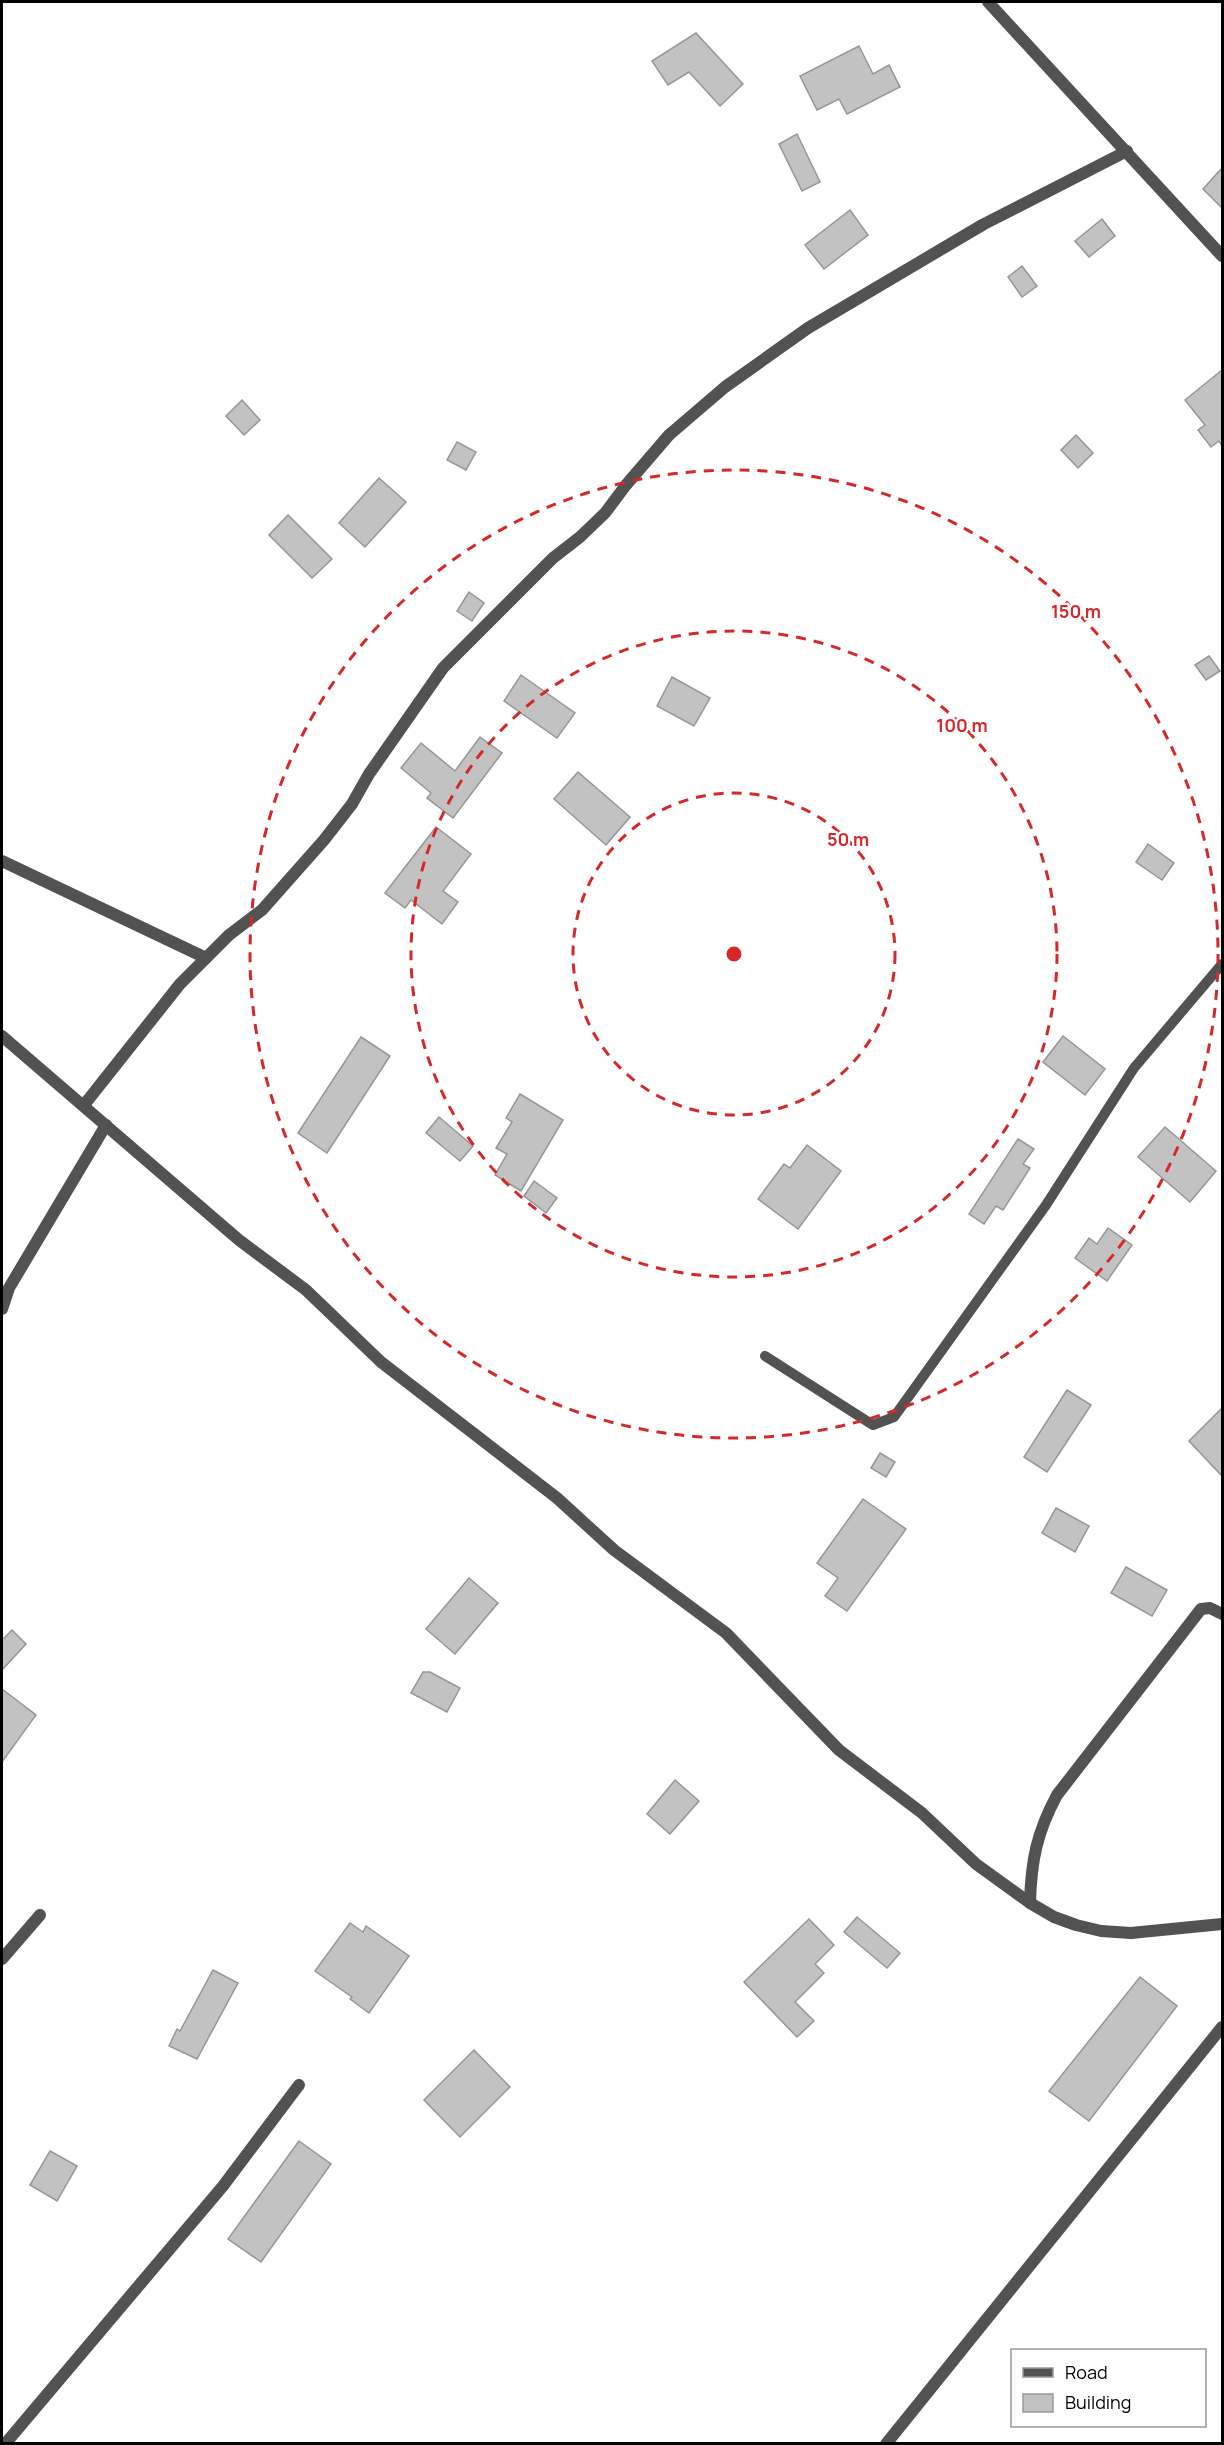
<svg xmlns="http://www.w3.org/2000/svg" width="1224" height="2445" viewBox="0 0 1224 2445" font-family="Manrope,sans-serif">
  <rect width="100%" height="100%" fill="#fff"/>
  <g fill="#c2c2c2" stroke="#969696" stroke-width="1.5">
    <polygon points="696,33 743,84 720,106 689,72 668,85 652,61"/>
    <polygon points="859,46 873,74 889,65 900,87 847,114 839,99 817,110 800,76"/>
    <polygon points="797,134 820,182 802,191 779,144"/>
    <polygon points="1222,168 1222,208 1203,189"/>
    <polygon points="850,210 868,235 824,269 805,245"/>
    <polygon points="1102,219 1115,236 1089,257 1075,241"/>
    <polygon points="1022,266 1037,286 1022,297 1008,277"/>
    <polygon points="1222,370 1222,446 1219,441 1211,447 1198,430 1205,425 1185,400"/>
    <polygon points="242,400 260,420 244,435 226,416"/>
    <polygon points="1076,435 1093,453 1078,468 1061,450"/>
    <polygon points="457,442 476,452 466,470 447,460"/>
    <polygon points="379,478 406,502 365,547 339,523"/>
    <polygon points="288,515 332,559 312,578 269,535"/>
    <polygon points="469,592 484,603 472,621 457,611"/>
    <polygon points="1209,656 1220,671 1206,680 1195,665"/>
    <polygon points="521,675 575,713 557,738 504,701"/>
    <polygon points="672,677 710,698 694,726 657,706"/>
    <polygon points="480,737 502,753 453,818 427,798 431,793 401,768 421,743 455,771"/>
    <polygon points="578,772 630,817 606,845 554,799"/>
    <polygon points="436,827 471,854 443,891 458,902 442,924 411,900 405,908 385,893"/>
    <polygon points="1148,844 1174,863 1162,880 1136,862"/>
    <polygon points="1063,1036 1105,1069 1085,1095 1043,1062"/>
    <polygon points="361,1037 390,1056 327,1153 298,1133"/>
    <polygon points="520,1094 563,1120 521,1191 495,1175 507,1154 496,1148 512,1122 506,1118"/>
    <polygon points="439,1117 473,1146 460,1161 426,1133"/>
    <polygon points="1165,1127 1216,1171 1190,1202 1138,1157"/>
    <polygon points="1018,1139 1034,1149 1023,1164 1030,1168 1003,1210 996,1206 984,1224 969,1214"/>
    <polygon points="807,1145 841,1171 798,1229 758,1199 784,1164 790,1168"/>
    <polygon points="534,1181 557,1198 546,1213 524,1196"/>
    <polygon points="1108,1228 1132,1245 1107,1281 1075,1258 1089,1238 1097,1244"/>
    <polygon points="1067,1390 1091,1405 1047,1472 1024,1457"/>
    <polygon points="1222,1408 1222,1476 1189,1441"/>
    <polygon points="880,1453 895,1462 886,1477 871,1468"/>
    <polygon points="863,1499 906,1529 847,1611 825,1596 838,1578 817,1563"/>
    <polygon points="1056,1508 1089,1526 1075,1552 1042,1533"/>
    <polygon points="1126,1567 1167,1590 1152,1616 1111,1593"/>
    <polygon points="469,1578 498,1603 455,1654 426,1629"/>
    <polygon points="12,1630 26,1644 2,1670 2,1640"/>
    <polygon points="423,1672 430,1672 460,1688 447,1712 411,1693"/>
    <polygon points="2,1689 36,1715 2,1762"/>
    <polygon points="675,1780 699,1801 670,1834 647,1814"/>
    <polygon points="857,1917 900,1953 887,1968 844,1932"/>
    <polygon points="809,1919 834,1945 815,1964 824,1973 795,2002 814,2021 797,2037 744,1982"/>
    <polygon points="350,1923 363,1932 366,1926 409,1956 369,2013 350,1999 352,1997 315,1971"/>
    <polygon points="213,1970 238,1983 197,2059 169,2046 177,2029 180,2031"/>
    <polygon points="1140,1977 1177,2006 1089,2121 1049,2091"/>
    <polygon points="474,2050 510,2087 460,2137 424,2100"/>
    <polygon points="299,2141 331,2164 261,2262 228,2239"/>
    <polygon points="50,2151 77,2166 57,2201 30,2185"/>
  </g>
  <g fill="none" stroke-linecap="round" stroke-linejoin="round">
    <polyline stroke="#525252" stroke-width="10" points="765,1356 873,1425 894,1417 1046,1205 1134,1068 1222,964"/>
    <g stroke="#525252" stroke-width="12">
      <polyline points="988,2 1222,256"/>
      <polyline points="2,861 206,958"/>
      <polyline points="2,1036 239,1240 306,1290 381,1362 557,1498 614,1550 726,1633 839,1750 922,1813 976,1864 1030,1903 1054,1917 1076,1925 1101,1931 1131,1933 1222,1924"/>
      <polyline points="84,1105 180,984 229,935 262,910 324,840 352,804 369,774 443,668 553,558 580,537 605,513 626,485 669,435 725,387 808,328 984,224 1127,151"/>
      <polyline points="2,1309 9,1288 106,1125"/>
      <path d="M 1030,1903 C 1031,1861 1037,1832 1057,1795 L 1201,1609 L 1210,1608 L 1222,1614"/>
      <polyline points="2,1959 40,1915"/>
      <polyline points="5,2444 223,2186 299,2085"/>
      <polyline points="886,2444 1222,2027"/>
    </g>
  </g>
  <g fill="none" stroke="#d62828" stroke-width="3" stroke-dasharray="10 8">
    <circle cx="734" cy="954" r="161"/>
    <circle cx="734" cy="954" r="323"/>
    <circle cx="734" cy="954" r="484"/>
  </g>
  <circle cx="734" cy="954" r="9" fill="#d62828" stroke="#fff" stroke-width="3"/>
  <g font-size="18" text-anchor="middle" font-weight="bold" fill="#d62828" stroke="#fff" stroke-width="4.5" stroke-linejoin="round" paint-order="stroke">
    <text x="1076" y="618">150 m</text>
    <text x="962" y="732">100 m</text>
    <text x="848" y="846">50 m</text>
  </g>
  <rect width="1224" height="2445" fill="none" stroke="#000000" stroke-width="6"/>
  <rect x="1011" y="2349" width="195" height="78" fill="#ffffff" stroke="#999999" stroke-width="1.5"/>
  <rect x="1023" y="2368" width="30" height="9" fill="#525252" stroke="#999999" stroke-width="1.5"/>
  <text x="1065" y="2379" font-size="18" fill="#000000">Road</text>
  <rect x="1023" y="2394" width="30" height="18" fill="#c2c2c2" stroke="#999999" stroke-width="1.5"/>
  <text x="1065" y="2409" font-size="18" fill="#000000">Building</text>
</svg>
